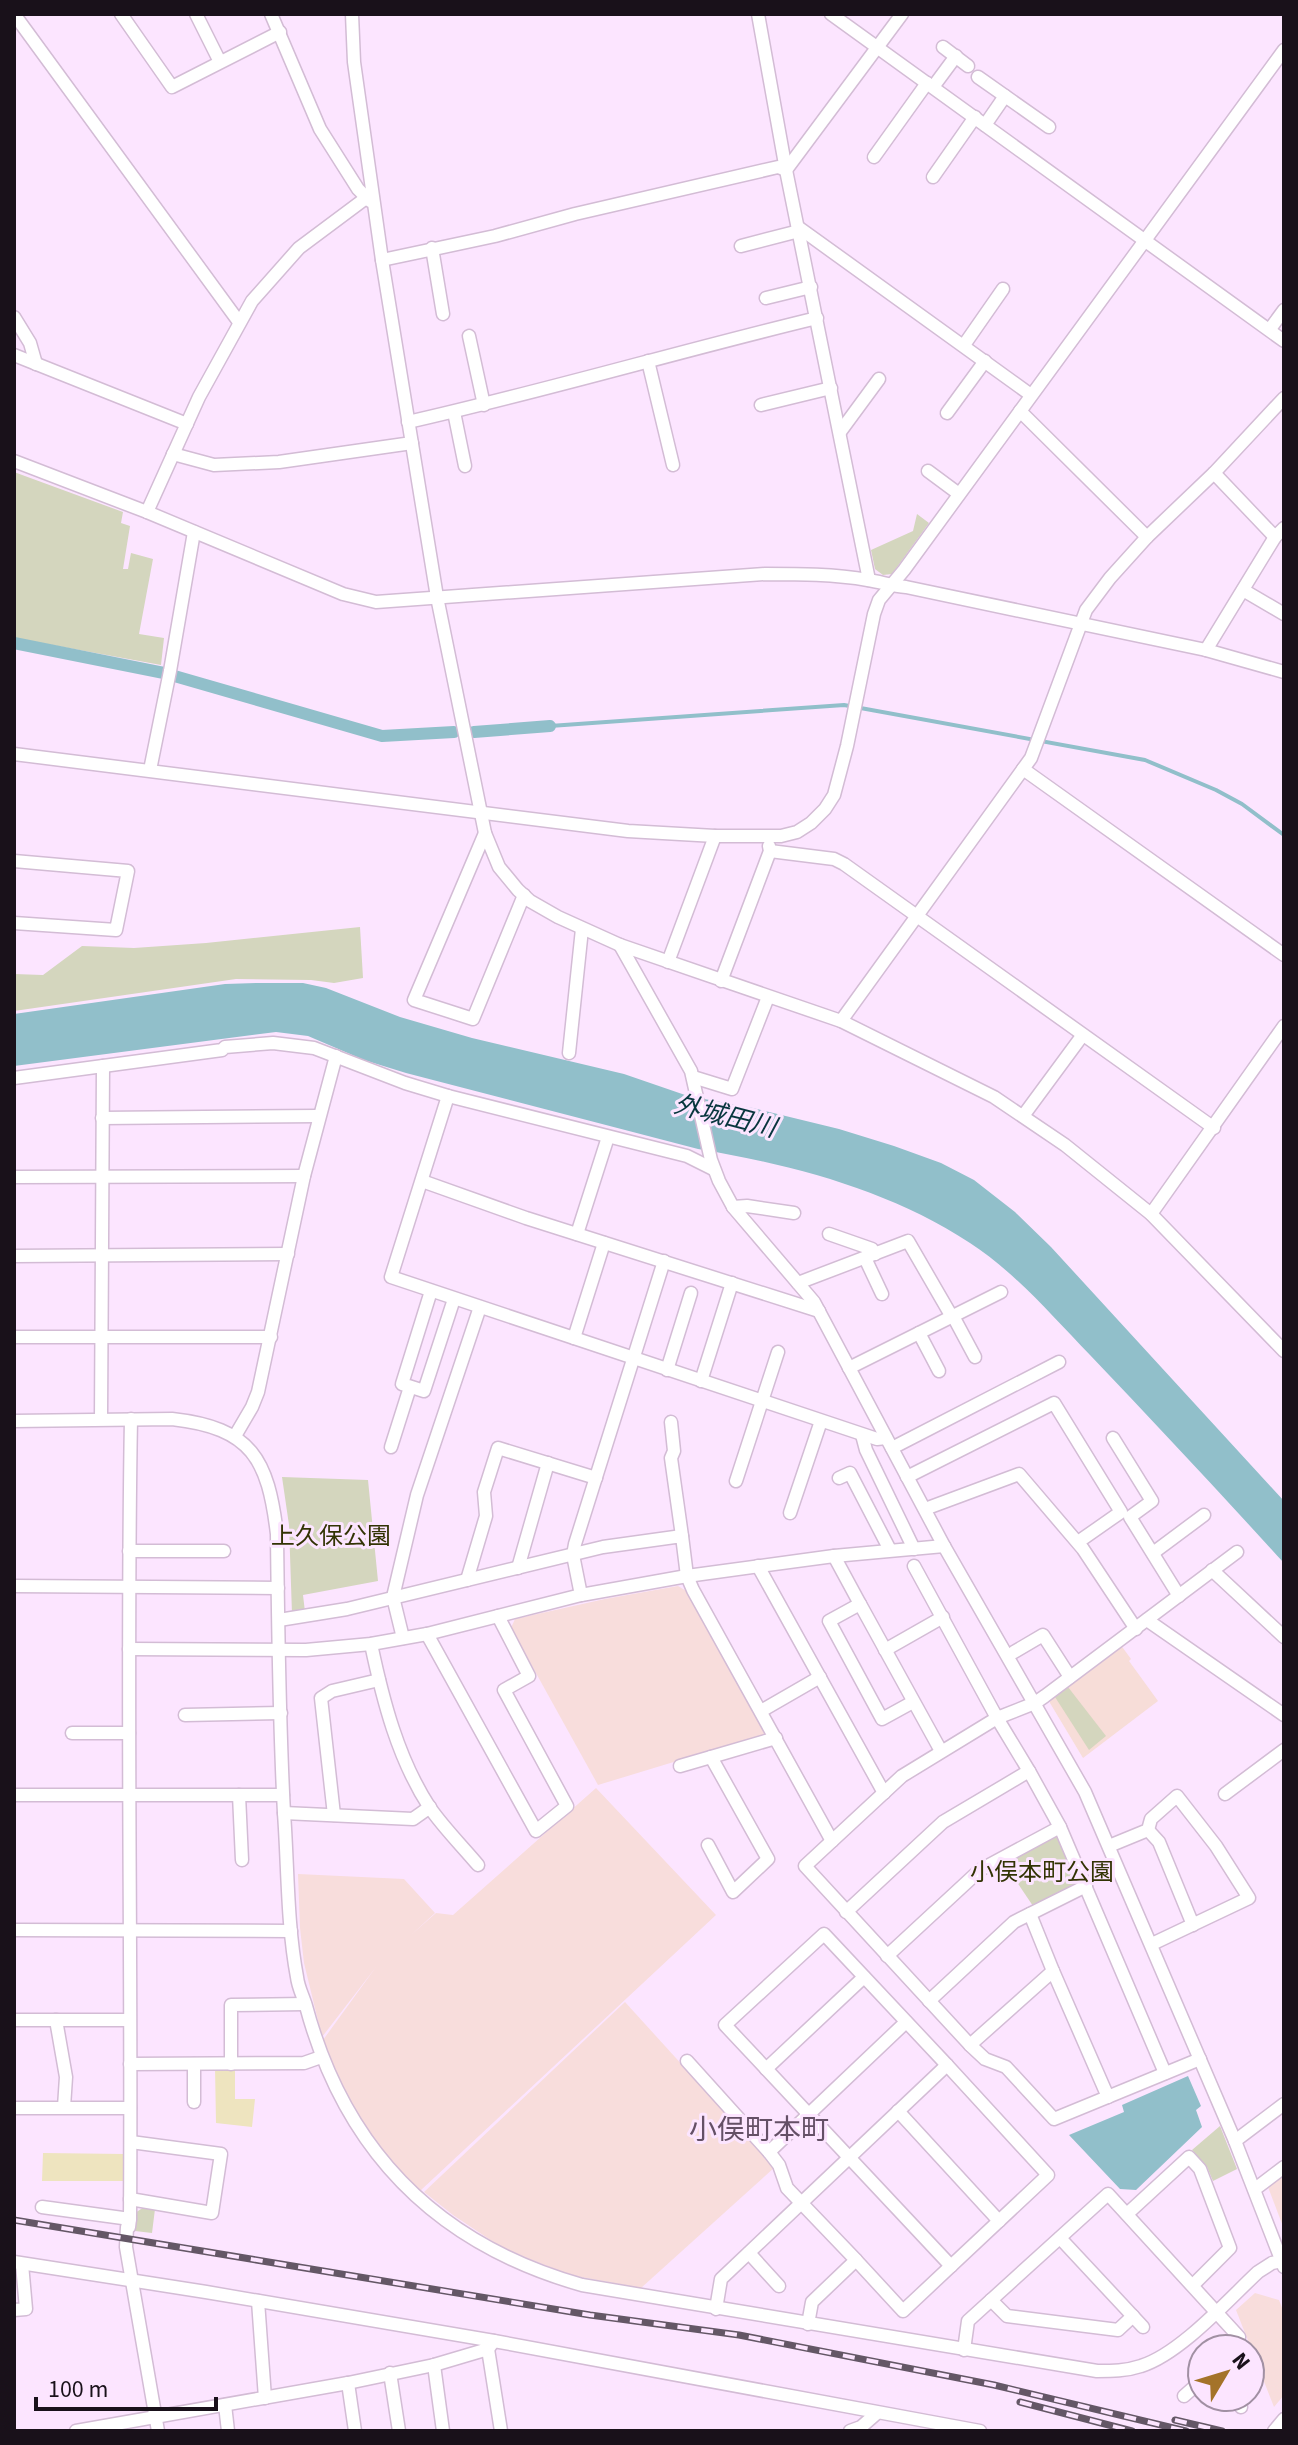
<svg xmlns="http://www.w3.org/2000/svg" width="1298" height="2445" viewBox="0 0 1298 2445" font-family="'Source Sans 3','Noto Sans JP',sans-serif">
  <rect width="100%" height="100%" fill="#fce5ff"/>
  <g fill="#f8dddc">
    <polygon points="678,1586 688,1592 766,1734 598,1785 511,1628 515,1619 605,1599"/>
    <polygon points="596,1788 716,1915 420,2191 381,2151 338,2083 323,2040 376,1967 322,2037 304,1963 300,1928 298,1874 404,1879 435,1913 411,1935 436,1913 453,1915"/>
    <polygon points="625,2002 775,2167 641,2288 570,2275 527,2258 498,2245 453,2215 424,2192"/>
    <polygon points="1284,2174 1284,2229 1268,2187"/>
    <polygon points="1255,2293 1279,2300 1284,2313 1284,2395 1274,2407 1236,2310"/>
  </g>
  <polygon fill="#f7ddd8" points="1120,1644 1131,1659 1129,1661 1158,1701 1083,1758 1050,1703 1050,1698"/>
  <g fill="#d4d6be">
    <polygon points="14,472 123,512 121,523 130,526 123,569 128,569 131,553 153,559 139,634 164,638 161,665 14,638"/>
    <polygon points="917,514 929,523 892,574 883,575 875,569 871,550 913,531"/>
    <polygon points="360,927 363,978 334,983 311,980 236,979 14,1011 14,974 43,975 82,946 134,948 206,943"/>
    <polygon points="282,1477 368,1480 378,1581 303,1595 305,1612 292,1614 289,1525"/>
    <polygon points="1068,1687 1106,1736 1089,1750 1055,1697"/>
    <polygon points="1054,1836 1060,1839 1078,1880 1073,1886 1033,1906 1004,1863"/>
    <polygon points="1220,2126 1237,2169 1213,2181 1207,2167 1192,2150"/>
    <polygon points="144,2207 155,2209 152,2233 135,2231 135,2213"/>
  </g>
  <g fill="#eee4bf">
    <polygon points="215,2067 235,2067 235,2099 255,2099 252,2127 216,2123"/>
    <polygon points="43,2153 125,2154 126,2181 42,2181"/>
  </g>
  <g fill="#91bfca">
    <path d="M 257,983 L 303,983 L 326,988 L 400,1017 L 472,1038 L 624,1074 L 688,1096 L 753,1108 L 839,1129 L 894,1146 L 941,1163 L 974,1180 L 1015,1212 L 1051,1247 L 1284,1501 L 1284,1563 C 1220,1493 1155,1423 1090,1355 C 1052,1316 1016,1273 970,1243 C 889,1190 793,1165 698,1149 L 406,1073 L 364,1060 L 308,1036 L 276,1032 L 14,1066 L 14,1014 L 225,984 Z"/>
    <polygon points="1188,2076 1201,2106 1196,2110 1202,2127 1136,2190 1120,2189 1069,2135 1124,2112 1122,2105"/>
  </g>
  <g fill="none" stroke-linecap="round" stroke-linejoin="round">
    <polyline stroke="#91bfca" stroke-width="4" points="550,726 844,705 1145,760 1216,790 1242,804 1284,835"/>
    <g stroke="#91bfca" stroke-width="12">
      <polyline points="14,643 164,673 382,736 454,732"/>
      <polyline points="474,732 550,726"/>
    </g>
    <g stroke="#d3bcd5" stroke-width="15">
      <g id="minor">
        <polyline points="14,14 239,322"/>
        <polyline points="121,14 172,87 280,32"/>
        <polyline points="196,14 220,62"/>
        <polyline points="271,14 320,129 358,189 370,201"/>
        <polyline points="352,14 354,62 382,260 437,597 485,833 499,867 518,890 530,901 558,917 620,945 841,1021 994,1097 1065,1145 1151,1214 1284,1351"/>
        <polyline points="758,14 786,170 869,580"/>
        <polyline points="831,14 1284,341"/>
        <polyline points="943,47 968,66"/>
        <polyline points="978,77 1049,127"/>
        <polyline points="933,87 956,56"/>
        <polyline points="985,125 1005,96"/>
        <polyline points="874,157 927,83"/>
        <polyline points="786,170 902,14"/>
        <polyline points="933,177 975,117"/>
        <polyline points="798,227 1031,395"/>
        <polyline points="741,246 799,231"/>
        <polyline points="432,248 443,314"/>
        <polyline points="382,260 495,236 575,214 778,167 786,170"/>
        <polyline points="766,298 811,287"/>
        <polyline points="14,317 30,343 36,364"/>
        <polyline points="1270,329 1284,310"/>
        <polyline points="469,336 484,405"/>
        <polyline points="964,345 1003,289"/>
        <polyline points="14,355 187,424"/>
        <polyline points="648,361 673,465"/>
        <polyline points="761,405 831,388"/>
        <polyline points="1020,411 1147,537"/>
        <polyline points="454,412 465,466"/>
        <polyline points="947,413 985,361"/>
        <path d="M 408,422 C 545,391 680,351 817,318"/>
        <polyline points="840,432 879,379"/>
        <polyline points="173,454 214,465 279,462 412,443"/>
        <path d="M 14,461 L 147,512 L 343,594 L 376,602 L 765,574 C 799,574 834,574 868,580 C 881,582 893,586 906,587 L 1206,650 L 1284,672"/>
        <polyline points="928,471 959,494"/>
        <polyline points="1214,473 1275,537"/>
        <polyline points="147,512 199,397 252,301 299,248 366,198"/>
        <polyline points="1243,590 1284,614"/>
        <polyline points="1206,650 1275,537 1284,528"/>
        <polyline points="14,754 628,831 715,836 781,836 797,832 811,823 825,809 834,795 847,746 874,614 879,600 904,570 1284,50"/>
        <polyline points="1023,769 1284,955"/>
        <polyline points="150,770 170,671 194,532"/>
        <polyline points="485,833 414,1000 473,1019 524,895"/>
        <polyline points="770,851 834,859 844,864 1214,1128"/>
        <polyline points="14,861 128,871 116,930 14,923"/>
        <polyline points="620,945 691,1071 711,1160 719,1181 733,1207 814,1302 944,1546 1085,1792 1235,2141 1284,2267"/>
        <polyline points="668,962 715,836"/>
        <polyline points="721,981 770,851 769,846"/>
        <polyline points="841,1021 1031,758 1086,610 1110,578 1147,537 1214,473 1284,398"/>
        <polyline points="569,1053 582,929"/>
        <polyline points="693,1077 732,1089 768,997"/>
        <polyline points="14,1078 222,1050 225,1047 273,1043 314,1048 405,1083 448,1096 687,1156 713,1169"/>
        <polyline points="448,1096 391,1277 877,1439 886,1438"/>
        <polyline points="1023,1116 1082,1036"/>
        <polyline points="102,1118 318,1116"/>
        <polyline points="14,1177 304,1176"/>
        <polyline points="422,1181 526,1218 819,1311"/>
        <polyline points="733,1207 747,1206 794,1213"/>
        <polyline points="1151,1214 1284,1026"/>
        <polyline points="577,1234 608,1137"/>
        <polyline points="829,1234 872,1249 875,1254"/>
        <polyline points="14,1256 288,1254"/>
        <polyline points="865,1258 882,1294"/>
        <polyline points="798,1283 908,1241 952,1317"/>
        <polyline points="431,1291 402,1384 424,1391 454,1299"/>
        <polyline points="953,1316 975,1357"/>
        <polyline points="919,1333 939,1371"/>
        <polyline points="14,1337 271,1337"/>
        <polyline points="574,1338 604,1243"/>
        <polyline points="849,1368 1001,1292"/>
        <polyline points="667,1370 691,1293"/>
        <polyline points="701,1381 732,1283"/>
        <polyline points="101,1419 103,1066"/>
        <path d="M 131,1419 C 126,1685 132,1952 130,2219 L 129,2227 L 127,2227 L 126,2247 L 158,2431"/>
        <path d="M 14,1421 L 172,1419 C 252,1428 268,1459 277,1534 C 278,1627 279,1720 284,1813 C 288,1868 287,1924 297,1977 C 298,1987 303,1996 306,2006 C 345,2151 437,2244 582,2285 L 1097,2371 C 1112,2371 1126,2371 1141,2366 C 1180,2354 1228,2300 1258,2272 L 1272,2263 L 1282,2261"/>
        <polyline points="671,1422 674,1451 671,1458 682,1536"/>
        <polyline points="862,1435 866,1450 914,1549"/>
        <polyline points="235,1436 252,1407 258,1392 304,1176 336,1056"/>
        <polyline points="1113,1438 1152,1501 1130,1517 1179,1596"/>
        <polyline points="391,1447 410,1387"/>
        <polyline points="892,1448 1059,1362"/>
        <polyline points="907,1477 1054,1403 1121,1512 1078,1542"/>
        <polyline points="839,1478 850,1473 890,1550"/>
        <polyline points="736,1481 778,1352"/>
        <polyline points="925,1509 1019,1474 1083,1549 1136,1629"/>
        <polyline points="790,1513 821,1421"/>
        <polyline points="129,1551 224,1551"/>
        <polyline points="1153,1553 1204,1515"/>
        <polyline points="834,1556 860,1604"/>
        <polyline points="758,1566 884,1793"/>
        <polyline points="914,1566 997,1718 1029,1771 1060,1827 1165,2073"/>
        <polyline points="518,1568 548,1463"/>
        <polyline points="1212,1570 1284,1637"/>
        <polyline points="467,1580 486,1516 484,1492 498,1448 596,1478"/>
        <polyline points="14,1586 278,1588"/>
        <polyline points="581,1595 573,1555 575,1544 664,1261"/>
        <polyline points="279,1620 347,1609 603,1547 682,1536 687,1576 693,1590 832,1841"/>
        <polyline points="1147,1620 1284,1715"/>
        <polyline points="427,1634 536,1831 567,1806 504,1690 529,1676 498,1616"/>
        <polyline points="403,1638 393,1597 417,1495 480,1307"/>
        <path d="M 371,1644 C 383,1701 398,1759 430,1808 C 444,1828 462,1846 478,1865"/>
        <polyline points="129,1649 306,1650 371,1644 427,1634 581,1595 687,1576 834,1556 944,1546"/>
        <polyline points="885,1650 943,1617"/>
        <polyline points="1014,1652 1043,1635 1070,1677"/>
        <polyline points="913,1702 882,1719 829,1621 860,1604 941,1751"/>
        <polyline points="761,1711 820,1677"/>
        <polyline points="185,1715 281,1713"/>
        <polyline points="72,1733 129,1733"/>
        <polyline points="680,1766 711,1757"/>
        <polyline points="1225,1794 1284,1750"/>
        <polyline points="14,1795 283,1795"/>
        <polyline points="239,1795 242,1860"/>
        <polyline points="284,1813 413,1819 430,1807"/>
        <polyline points="334,1815 321,1698 332,1691 379,1680"/>
        <polyline points="1148,1830 1159,1842 1193,1925"/>
        <polyline points="708,1845 733,1892 768,1859 711,1757 776,1738"/>
        <polyline points="1109,1846 1148,1830 1151,1819 1177,1796 1216,1846 1249,1898 1152,1944"/>
        <polyline points="846,1912 943,1822 1029,1771"/>
        <polyline points="1030,1914 1053,1971"/>
        <polyline points="14,1930 291,1931"/>
        <polyline points="887,1956 980,1870 1060,1827"/>
        <polyline points="929,2001 1014,1922 1086,1886"/>
        <polyline points="14,2020 129,2020"/>
        <polyline points="56,2020 66,2077 64,2107"/>
        <polyline points="970,2045 1053,1971 1108,2097"/>
        <polyline points="1200,2059 1054,2119 1006,2067 985,2059 970,2045 805,1866 902,1776 997,1718 1035,1703 1045,1696 1237,1552"/>
        <polyline points="687,2061 769,2152 779,2165 787,2188 856,2260 812,2302 808,2324"/>
        <polyline points="130,2064 304,2063 321,2057"/>
        <polyline points="194,2064 194,2102"/>
        <polyline points="231,2064 231,2005 305,2004"/>
        <polyline points="947,2065 824,1934 725,2025 951,2266"/>
        <polyline points="766,2069 864,1977"/>
        <polyline points="14,2108 130,2108"/>
        <polyline points="898,2111 999,2221"/>
        <polyline points="1235,2141 1284,2104"/>
        <polyline points="769,2152 906,2022"/>
        <polyline points="1255,2189 1284,2167"/>
        <polyline points="130,2199 212,2213 221,2154 131,2142"/>
        <polyline points="42,2207 130,2219"/>
        <polyline points="1127,2214 1189,2157 1200,2169 1230,2248 1193,2285"/>
        <polyline points="1060,2238 1143,2327"/>
        <polyline points="749,2253 779,2286"/>
        <polyline points="14,2262 206,2292 494,2341 980,2431"/>
        <polyline points="991,2300 1007,2316 1118,2330 1133,2316"/>
        <polyline points="258,2301 265,2398"/>
        <polyline points="716,2309 721,2279 947,2065 1048,2175 903,2311 856,2260"/>
        <polyline points="14,2310 26,2309 22,2264"/>
        <polyline points="488,2349 501,2431"/>
        <polyline points="964,2350 968,2321 1108,2194 1239,2337 1235,2349"/>
        <polyline points="434,2365 443,2431"/>
        <polyline points="390,2373 399,2431"/>
        <polyline points="348,2383 355,2431"/>
        <polyline points="1184,2396 1202,2380"/>
        <polyline points="1233,2397 1241,2407"/>
        <polyline points="225,2405 228,2431"/>
        <polyline points="76,2431 348,2383 434,2365 488,2349 494,2341"/>
        <polyline points="850,2431 861,2427 877,2413"/>
        <polyline points="1274,2431 1284,2419"/>
      </g>
    </g>
    <use href="#minor" stroke="#fff" stroke-width="12"/>
    <g stroke="#645766" stroke-width="7">
      <g id="rail">
        <polyline points="14,2220 590,2315 739,2335 994,2385 1186,2431"/>
        <polyline points="1020,2402 1132,2431"/>
        <polyline points="1175,2420 1222,2431"/>
      </g>
    </g>
    <use href="#rail" stroke="#fce5ff" stroke-width="4" stroke-dasharray="12" stroke-linecap="butt"/>
  </g>
  <g text-anchor="middle" dominant-baseline="central" stroke-width="6" stroke-linejoin="round" paint-order="stroke">
    <g font-size="24" fill="#323304" stroke="#fce5ff">
      <text x="331" y="1536">上久保公園</text>
      <text x="1042" y="1872">小俣本町公園</text>
    </g>
    <g font-size="26" font-style="italic" fill="#08363e" stroke="#fce5ff">
      <text transform="translate(725 1116) rotate(14)">外城田川</text>
    </g>
    <g font-size="28" fill="#645066" stroke="#fce5ff">
      <text x="759" y="2130">小俣町本町</text>
    </g>
  </g>
  <rect width="1298" height="2445" fill="none" stroke="#19111a" stroke-width="32"/>
  <g transform="translate(1226 2373) rotate(52)"><circle r="38" fill="#fce5ff" stroke="#a190a3" stroke-width="2"/>
  <path d="M0-6L14 30L0 20L-14 30Z" fill="#a47329"/>
  <text y="-12" font-size="22" font-weight="bold" text-anchor="middle" fill="#19111a">N</text>
  </g>
  <path d="M36 2397v12h180v-12" fill="none" stroke="#19111a" stroke-width="4"/>
  <text x="48" y="2397" font-size="24" fill="#19111a" stroke="#fce5ff" stroke-width="6" paint-order="stroke">100 m</text>
</svg>
